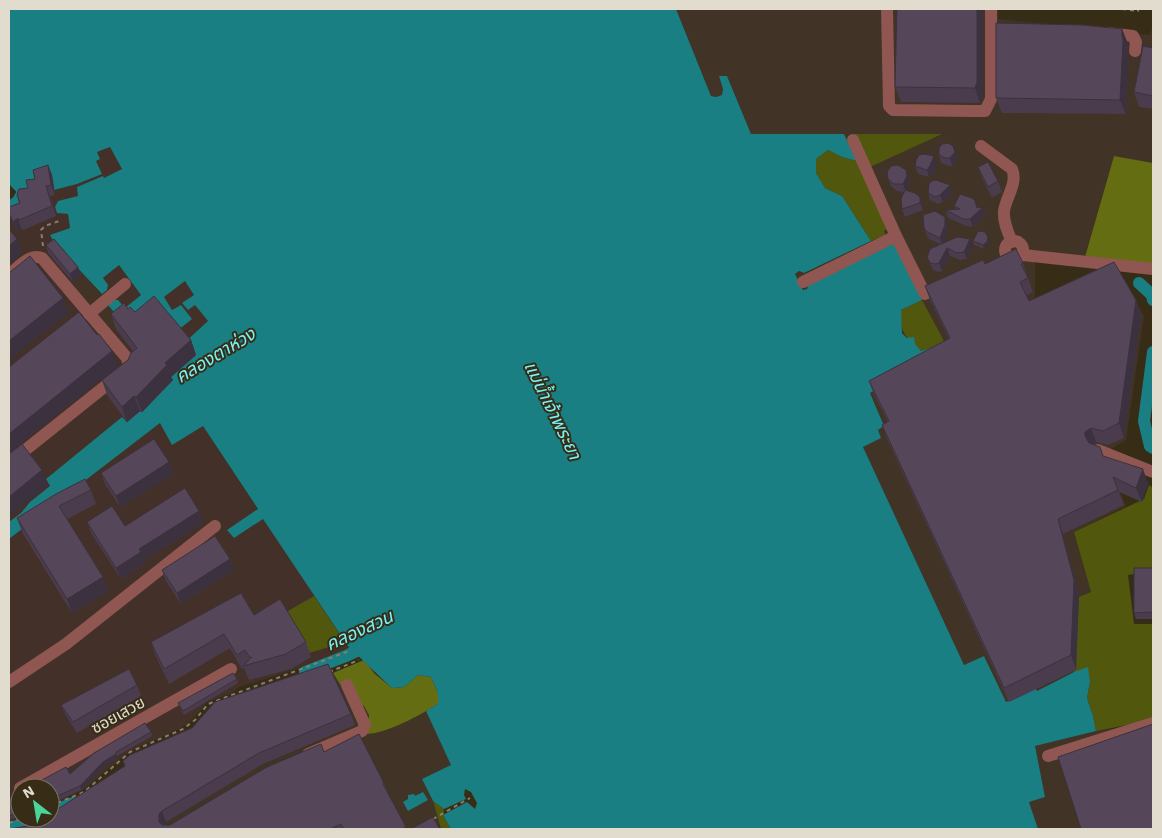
<svg xmlns="http://www.w3.org/2000/svg" width="1162" height="838" viewBox="0 0 1162 838" font-family="'Work Sans','Noto Sans Thai',sans-serif">
  <rect width="100%" height="100%" fill="#372d17"/>
  <g fill="#433129">
    <polygon points="110,147 122,169 104,178 103,176 77,187 79,196 58,201 55,207 57,213 68,214 70,228 50,235 55,244 101,294 107,290 108,285 103,279 119,265 141,295 125,308 118,300 114,300 108,305 123,323 129,318 134,323 135,322 141,327 160,311 177,331 192,319 181,305 172,310 164,297 185,281 195,295 183,303 188,310 195,305 208,321 185,341 196,355 171,377 173,380 142,412 139,411 127,422 122,417 46,479 50,486 30,502 21,513 9,522 9,213 20,205 26,190 39,189 37,180 52,175 55,190 77,184 102,174 96,161 100,159 97,152"/>
    <polygon points="160,423 203,426 258,510 228,530 234,538 263,519 350,649 293,670 239,687 232,693 207,702 191,721 179,729 130,751 83,790 50,806 50,788 20,788 20,818 22,818 9,822 9,539"/>
  </g>
  <g fill="#413325">
    <polygon points="676,9 998,9 998,19 1150,35 1153,24 1153,163 1114,156 1085,257 1035,251 1035,312 1120,274 1144,316 1126,440 1103,454 1126,506 1074,532 1091,592 1079,598 1074,672 1037,691 1035,688 1005,702 984,656 964,665 863,447 880,438 877,430 884,426 870,393 948,350 922,300 897,242 803,290 794,274 799,271 804,273 885,235 883,231 889,227 844,134 751,134 727,76 722,95 716,97 711,96"/>
    <polygon points="84,275 123,323 110,333 70,287"/>
    <polygon points="364,660 396,723 426,711 452,765 422,779 433,801 441,829 25,829 75,809 219,712 349,667"/>
    <polygon points="1153,723 1153,829 1038,829 1029,802 1045,797 1034,746 1096,731"/>
  </g>
  <g fill="#51580e">
    <polygon points="854,134 942,134 870,167"/>
    <polygon points="828,150 842,157 857,161 890,227 884,231 885,235 871,241 842,196 825,188 816,173 816,159"/>
    <path d="M 922,300 L 945,343 L 921,351 C 905,334 900,336 901,310 Z"/>
    <polygon points="1149,485 1153,488 1153,571 1128,575 1134,624 1153,624 1153,720 1096,731 1093,716 1087,698 1090,682 1074,672 1079,597 1091,592 1074,532 1144,499"/>
    <polygon points="314,596 345,642 306,654 283,614"/>
    <polygon points="433,801 444,809 443,815 451,829 441,829"/>
  </g>
  <g fill="#656d13">
    <polygon points="1114,156 1153,163 1153,265 1085,257"/>
    <path d="M 364,660 L 375,674 L 392,688 L 404,687 L 418,675 L 431,677 L 438,693 L 438,704 C 420,715 388,733 367,734 L 369,715 L 364,706 L 345,692 L 333,673 Z"/>
  </g>
  <g fill="#197f83">
    <path d="M 9,9 L 676,9 L 711,96 L 716,97 L 722,95 L 723,89 L 719,76 L 727,76 L 751,134 L 844,134 L 857,161 L 842,157 L 828,150 L 816,159 L 816,173 L 825,188 L 842,196 L 871,241 L 804,273 L 799,271 L 795,274 L 803,290 L 807,289 L 809,283 L 897,242 L 922,300 L 901,310 L 902,333 L 907,338 L 914,337 L 915,344 L 921,351 L 945,343 L 948,351 L 870,393 L 884,426 L 878,430 L 881,438 L 863,447 L 964,665 L 984,656 L 1006,702 L 1035,687 L 1037,691 L 1074,672 L 1088,667 L 1090,682 L 1087,698 L 1093,716 L 1096,731 L 1035,746 L 1045,797 L 1029,802 L 1038,829 L 451,829 L 443,815 L 467,802 L 475,809 L 477,803 L 471,792 L 465,789 L 464,795 L 466,799 L 444,809 L 433,801 L 422,779 L 451,765 L 426,711 L 438,704 L 438,693 L 431,677 L 418,675 L 404,687 L 392,688 C 377,675 365,661 350,649 L 263,519 L 234,538 L 227,530 L 258,509 L 203,426 L 172,445 L 160,423 L 9,539 L 9,522 L 21,513 L 30,502 L 50,486 L 46,479 L 122,417 L 127,422 L 140,411 L 142,412 L 172,380 L 171,378 L 185,342 L 208,321 L 195,305 L 188,310 L 182,303 L 194,295 L 185,281 L 164,297 L 172,310 L 181,305 L 192,319 L 177,331 L 123,323 L 108,305 L 114,300 L 118,300 L 125,308 L 141,295 L 119,265 L 103,278 L 108,285 L 107,290 L 102,294 L 55,244 L 50,235 L 70,228 L 68,214 L 57,213 L 55,207 L 58,201 L 78,196 L 77,187 L 103,176 L 104,178 L 122,169 L 110,147 L 97,152 L 100,159 L 96,161 L 102,174 L 77,184 L 54,190 L 51,175 L 23,199 L 9,184 Z"/>
    <polygon points="423,792 428,800 408,811 403,802 408,799 408,795 414,794 415,796"/>
  </g>
  <g fill="none" stroke-linecap="round" stroke-linejoin="round">
    <g stroke="#197f83" stroke-width="12">
      <polyline points="9,208 18,201 26,187"/>
      <polyline points="1139,283 1152,295 1153,300"/>
      <polyline points="1153,352 1144,421 1150,446 1153,448"/>
      <polyline points="305,672 346,656 369,645"/>
      <polyline points="50,813 73,803"/>
      <polyline points="9,829 37,818"/>
    </g>
    <g stroke="#877f6e" stroke-width="2" stroke-dasharray="4 4" stroke-linecap="butt">
      <polyline points="1122,9 1138,11 1138,9"/>
      <polyline points="43,246 41,230 45,226 62,220"/>
      <polyline points="329,672 359,660"/>
      <polyline points="50,806 84,792 130,752 183,729 195,720 208,704 349,651"/>
      <polyline points="433,819 470,798"/>
      <polyline points="9,823 23,818"/>
    </g>
    <g stroke="#8f5652" stroke-width="12">
      <polyline points="887,9 889,106 893,110 972,111 985,111 991,99 991,9"/>
      <polyline points="1108,33 1133,36 1136,42 1135,51"/>
      <polyline points="853,140 896,236"/>
      <path d="M 981,146 L 1012,169 C 1018,183 1006,197 1004,211 C 1003,222 1008,232 1012,242"/>
      <circle cx="1014" cy="250" r="9"/>
      <polyline points="1023,255 1153,269"/>
      <path d="M 9,275 C 18,267 30,253 42,258 L 127,358 L 129,366 L 128,368 L 9,463"/>
      <polyline points="803,282 896,236 925,294 941,286"/>
      <polyline points="89,314 125,284"/>
      <polyline points="1098,450 1153,472"/>
      <polyline points="9,682 66,644 215,526"/>
      <polyline points="308,754 362,731 365,725 347,685"/>
      <polyline points="1048,756 1153,723"/>
      <polyline points="20,788 231,669"/>
    </g>
  </g>
  <g fill="#4a3c4d">
    <polygon points="897,9 983,9 983,97 980,103 901,102 895,87"/>
    <polygon points="1122,29 1128,44 1127,51 1129,56 1126,114 1002,113 996,98"/>
    <polygon points="1153,48 1153,109 1139,107 1134,92"/>
    <polygon points="956,153 958,159 953,166 948,166 941,163 939,155"/>
    <polygon points="937,164 933,174 929,177 918,174 915,166"/>
    <polygon points="48,165 52,175 55,195 50,196 56,216 23,230 21,228 17,232 9,215 9,207 19,203 17,195 28,188"/>
    <polygon points="978,167 998,181 1002,192 992,198 982,178"/>
    <polygon points="909,177 909,183 907,190 920,197 923,204 923,210 905,217 902,209 904,192 897,191 891,186 888,179"/>
    <polygon points="953,192 943,202 938,204 930,200 928,193"/>
    <polygon points="954,206 983,207 985,215 973,227 966,226 948,218 946,210 956,210"/>
    <polygon points="948,225 948,232 943,243 973,247 967,259 960,260 950,256 942,271 939,272 933,270 927,257 940,244 929,239 927,236 924,228"/>
    <polygon points="988,237 989,240 988,246 984,249 974,245 973,241"/>
    <polygon points="46,245 78,267 81,275 73,282 48,253"/>
    <polygon points="1023,263 1033,292 1026,296 1029,301 1136,300 1141,315 1124,438 1108,445 1096,442 1093,445 1103,456 1148,483 1142,502 1119,492 1124,505 1063,534 1079,594 1076,670 1009,702 887,439 882,425 888,422 874,395 869,381 949,339 930,300 925,286 985,264"/>
    <polygon points="128,309 191,340 196,355 171,377 173,380 142,412 140,411 127,422 107,395 102,380 128,360 133,351 116,329 111,314"/>
    <polygon points="101,473 173,474 120,507 105,484"/>
    <polygon points="91,490 96,504 67,519 108,591 72,613 22,532 17,518"/>
    <polygon points="87,522 125,526 203,523 144,560 145,563 121,579 91,533"/>
    <polygon points="230,559 234,570 181,604 166,581 162,570"/>
    <polygon points="1153,568 1153,619 1136,619 1134,613"/>
    <polygon points="254,615 306,642 311,657 291,669 249,680 244,668 242,669 230,648 169,684 156,657 151,642"/>
    <polygon points="237,679 238,683 184,715 178,703"/>
    <polygon points="137,685 141,696 77,733 66,716 61,705"/>
    <polygon points="351,714 355,725 263,764 166,822 163,825 170,825 324,752 384,783 388,794 407,829 10,829 27,826 43,819 125,766 123,761"/>
    <polygon points="151,732 152,736 117,756 118,757 105,766 81,790 50,804 50,788 70,774"/>
    <polygon points="20,792 20,816 9,820 9,798"/>
  </g>
  <g fill="#3c313e">
    <polygon points="977,9 983,9 983,97 980,103 975,88"/>
    <polygon points="1122,29 1128,44 1127,51 1129,56 1126,114 1120,100"/>
    <polygon points="953,146 958,159 953,166 950,158"/>
    <polygon points="934,156 937,164 933,174 929,177 927,170"/>
    <polygon points="48,165 52,175 55,195 51,185"/>
    <polygon points="906,170 909,177 909,183 906,192 903,184"/>
    <polygon points="950,185 953,192 943,202 940,195"/>
    <polygon points="920,197 923,204 923,210 920,203"/>
    <polygon points="983,207 985,215 973,227 970,219"/>
    <polygon points="945,217 948,225 948,232 942,245 940,238"/>
    <polygon points="18,218 21,228 17,232 13,222"/>
    <polygon points="988,237 989,240 988,246 984,249 983,245"/>
    <polygon points="17,239 22,254 9,264 9,246"/>
    <polygon points="970,239 973,247 967,259 964,252"/>
    <polygon points="947,248 950,256 942,271 939,263"/>
    <polygon points="78,267 81,275 73,282 70,274"/>
    <polygon points="63,298 68,313 9,360 9,341"/>
    <polygon points="1136,300 1141,315 1124,438 1119,423"/>
    <polygon points="191,340 196,355 171,377 173,380 142,412 136,397 165,363"/>
    <polygon points="112,351 118,366 9,453 9,434"/>
    <polygon points="134,396 140,411 127,422 122,407"/>
    <polygon points="1091,428 1096,442 1091,447 1085,436 1085,432"/>
    <polygon points="169,462 173,474 120,507 116,496"/>
    <polygon points="1143,469 1148,483 1142,502 1136,488"/>
    <polygon points="42,470 48,485 9,516 9,497"/>
    <polygon points="199,511 203,523 144,560 145,563 121,579 116,568 139,549"/>
    <polygon points="1058,519 1063,534 1079,594 1076,670 1071,655"/>
    <polygon points="230,559 234,570 181,604 177,593"/>
    <polygon points="103,577 108,591 72,613 67,599"/>
    <polygon points="116,754 118,757 105,766 81,790 80,786 103,762"/>
    <polygon points="162,811 166,822 163,826 159,822 159,814"/>
  </g>
  <g fill="#564659" stroke="#3c313e">
    <polygon points="897,9 977,9 977,82 975,88 895,87"/>
    <polygon points="996,23 1082,25 1122,29 1122,36 1123,41 1120,100 996,98"/>
    <polygon points="1143,46 1153,48 1153,96 1134,92"/>
    <polygon points="948,143 953,146 955,152 950,158 945,158 939,155 939,148 942,144"/>
    <polygon points="924,154 934,156 930,166 927,170 915,166 916,160 919,155"/>
    <polygon points="988,162 998,181 988,187 978,167"/>
    <polygon points="48,165 51,185 46,186 52,206 19,220 18,218 13,222 9,213 9,207 20,203 17,195 19,189 28,188 26,180 35,179 33,170"/>
    <polygon points="898,165 906,170 907,176 903,184 894,184 888,179 887,172 891,166"/>
    <polygon points="936,180 950,185 940,195 935,197 928,193 929,184 932,181"/>
    <polygon points="905,190 915,193 920,197 920,203 902,209 901,199"/>
    <polygon points="960,194 972,198 975,201 977,208 983,207 970,219 963,219 946,210 960,209 954,206"/>
    <polygon points="935,211 945,217 945,225 940,238 927,232 924,228 923,215"/>
    <polygon points="9,229 17,239 9,246"/>
    <polygon points="978,231 985,232 988,237 987,242 983,245 973,241"/>
    <polygon points="957,237 970,239 964,252 957,253 947,248 939,263 936,264 930,263 927,257 930,249"/>
    <polygon points="54,239 78,267 70,274 46,245"/>
    <polygon points="1016,249 1023,263 1021,264 1028,278 1020,282 1029,301 1114,262 1136,300 1119,423 1103,431 1091,428 1085,432 1085,436 1089,443 1100,447 1103,456 1143,469 1136,488 1113,477 1118,490 1058,519 1074,580 1071,655 1004,688 882,425 889,421 869,381 950,338 925,286 983,260 985,264"/>
    <polygon points="30,256 63,298 9,341 9,273"/>
    <polygon points="154,296 191,340 165,363 167,365 136,397 134,396 122,407 102,380 128,360 131,353 137,348 111,314 124,303 128,309 130,307 135,312"/>
    <polygon points="79,312 97,335 99,334 112,351 9,434 9,367"/>
    <polygon points="154,439 169,462 116,496 101,473"/>
    <polygon points="22,444 42,470 9,497 9,454"/>
    <polygon points="85,479 91,490 59,506 103,577 67,599 17,518 56,494"/>
    <polygon points="185,488 199,511 139,549 141,552 116,568 87,522 112,506 125,526"/>
    <polygon points="215,536 230,559 177,593 162,570"/>
    <polygon points="1134,568 1153,568 1153,612 1134,613"/>
    <polygon points="241,593 254,615 280,599 306,642 286,654 243,666 252,657 250,658 245,650 237,655 224,634 164,669 151,642"/>
    <polygon points="328,664 351,714 259,753 162,811 159,814 159,822 162,825 170,825 267,767 321,744 324,752 359,734 384,783 383,784 406,827 401,829 344,829 341,824 330,829 10,829 27,826 25,819 27,818 42,818 43,819 44,818 50,818 50,814 125,766 123,761 130,755 192,728 215,702"/>
    <polygon points="129,669 137,685 73,722 61,705"/>
    <polygon points="233,673 237,679 183,711 178,703"/>
    <polygon points="145,723 151,732 116,752 116,754 103,762 80,786 50,799 50,788 27,788 66,767 70,774 94,753"/>
    <polygon points="1153,724 1153,829 1081,829 1058,757"/>
    <polygon points="20,792 20,812 9,816 9,798"/>
    <polygon points="433,817 439,828 436,829 411,829"/>
  </g>
  <g text-anchor="middle" dominant-baseline="central" stroke-width="4" stroke-linejoin="round" paint-order="stroke">
    <g font-size="16" fill="#e2dccf" stroke="#372d17">
      <text transform="translate(118 715) rotate(-29)">ซอยเสวย</text>
    </g>
    <g font-size="18" font-style="italic" fill="#78f3f9" stroke="#372d17">
      <text transform="translate(215 355) rotate(-31)">คลองตาห่วง</text>
      <text transform="translate(553 410) rotate(64)">แม่น้ำเจ้าพระยา</text>
      <text transform="translate(359 630) rotate(-25)">คลองสวน</text>
    </g>
  </g>
  <rect width="1162" height="838" fill="none" stroke="#e2dccf" stroke-width="20"/>
  <g transform="translate(35 803) rotate(329)"><circle r="24" fill="#372d17" stroke="#7b7361"/>
  <path d="M0-4L9 19L0 12L-9 19Z" fill="#4cd39a"/>
  <text y="-8" font-size="14" font-weight="bold" text-anchor="middle" fill="#e2dccf">N</text>
  </g>
</svg>
